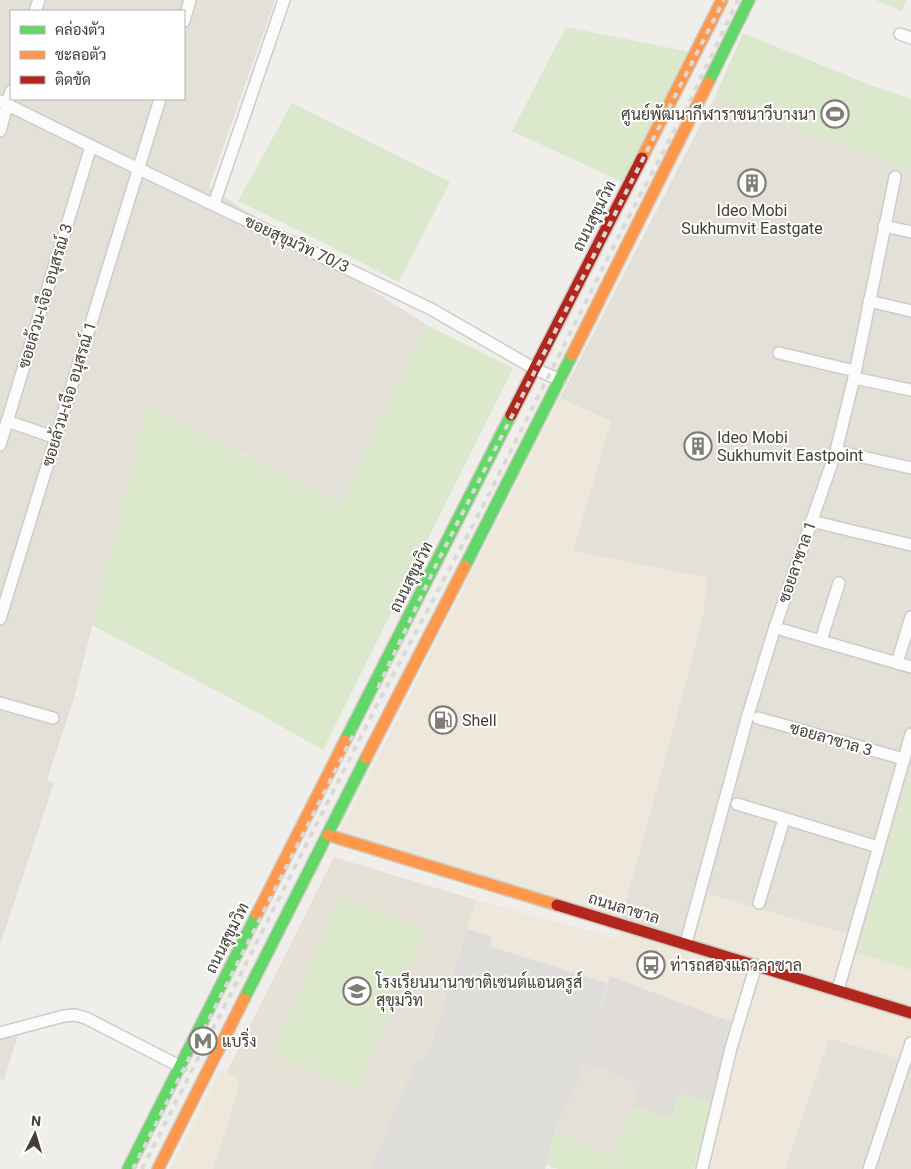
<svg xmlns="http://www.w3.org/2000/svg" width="911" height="1169" viewBox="0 0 911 1169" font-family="Roboto,Sarabun,sans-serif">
  <rect width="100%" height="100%" fill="#efeeea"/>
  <g fill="#e3e0d8" fill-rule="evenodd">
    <path d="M 0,0 L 275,0 L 209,187 L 427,325 L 342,504 L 148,405 L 74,698 L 47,780 L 54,783 L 0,945 ZM 11,11 L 184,11 L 184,99 L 11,99 Z"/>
    <polygon points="715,97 911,171 911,770 858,953 844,949 847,934 708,895 694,941 621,919 689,670 703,615 707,579 572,551 610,421 560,398"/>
    <polygon points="0,1034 18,1035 4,1080 0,1079"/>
    <polygon points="829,1038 911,1062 911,1169 785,1169"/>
    <polygon points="584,1063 639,1084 614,1156 555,1131"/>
  </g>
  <g fill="#eee7db">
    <polygon points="560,398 611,421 573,551 707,578 703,615 689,670 621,919 694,941 708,894 847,934 844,949 911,970 911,1062 829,1038 785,1169 693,1169 733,1023 610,976 607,983 489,946 492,936 467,929 476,900 619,939 621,919 340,832"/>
    <polygon points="220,1070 227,1072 238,1078 238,1090 213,1169 170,1169"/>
  </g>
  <polygon fill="#e0ddd8" points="610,976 734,1023 712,1103 679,1094 672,1120 631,1107 639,1084 584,1063"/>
  <polygon fill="#e5e1d6" points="334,857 476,900 428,1053 415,1061 371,1169 213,1169 238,1090 238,1079 227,1072"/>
  <g fill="#dce8cc">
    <polygon points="876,0 906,0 902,11"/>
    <polygon points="566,27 690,52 622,182 512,131"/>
    <polygon points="743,33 873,86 911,99 911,171 715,97"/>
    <polygon points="292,103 450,182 399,282 316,239 238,201"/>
    <polygon points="427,325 513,368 323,750 245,706 92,625 148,405 341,504"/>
    <polygon points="911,770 911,970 858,953"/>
    <polygon points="341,895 425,932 357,1090 272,1054"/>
    <polygon points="679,1094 712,1103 693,1169 558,1169 546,1164 555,1131 614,1156 631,1107 672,1120"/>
  </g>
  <polygon fill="#dfddda" points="467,929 492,936 489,946 607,983 586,1059 555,1131 545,1169 371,1169 415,1061 428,1053"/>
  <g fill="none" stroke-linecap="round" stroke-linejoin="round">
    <g stroke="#cdccc8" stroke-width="14">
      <g id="street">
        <polyline points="35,11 39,0"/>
        <polyline points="184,21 190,0"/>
        <polyline points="900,34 911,38"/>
        <polyline points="0,101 91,146 431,309 535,369 560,380"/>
        <polyline points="0,131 11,91"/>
        <polyline points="214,204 284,0"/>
        <polyline points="884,226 911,232"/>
        <polyline points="869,301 911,311"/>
        <polyline points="779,353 855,371"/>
        <polyline points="854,378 911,390"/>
        <polyline points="7,421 56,438"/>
        <polyline points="0,445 91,146"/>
        <polyline points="836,451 911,468"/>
        <polyline points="811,521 911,545"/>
        <polyline points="0,619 160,99"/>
        <polyline points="783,630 911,667"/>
        <polyline points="821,640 839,583"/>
        <polyline points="897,663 911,617"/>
        <polyline points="0,703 53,718"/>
        <polyline points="758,718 904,759"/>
        <polyline points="737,804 878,847"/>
        <polyline points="759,903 784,819"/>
        <polyline points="686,943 748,715 775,627 836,451 854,378 895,177"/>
        <polyline points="838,990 911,734"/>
        <polyline points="0,1033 64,1016 75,1015 86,1018 181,1067"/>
        <polyline points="702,1169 731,1048 756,965"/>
        <polyline points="869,1169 911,1043"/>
      </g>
    </g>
    <g stroke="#cecbc1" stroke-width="14">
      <g id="fast">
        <polyline points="708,83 749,0"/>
        <polyline points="465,566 572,355"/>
        <polyline points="345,741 511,415"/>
        <polyline points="244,999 366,758"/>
        <polyline points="128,1169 257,914"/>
      </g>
    </g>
    <g stroke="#cecbc1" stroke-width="14">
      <g id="slow">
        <polyline points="642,158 722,0"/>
        <polyline points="572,355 708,83"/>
        <polyline points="366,758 465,566"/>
        <polyline points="328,835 557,905"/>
        <polyline points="257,914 345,741"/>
        <polyline points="158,1169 244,999"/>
      </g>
    </g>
    <g stroke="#cecbc1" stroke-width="14">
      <g id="jam">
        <polyline points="511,415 642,158"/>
        <polyline points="557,905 911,1013"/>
      </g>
    </g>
    <use href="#street" stroke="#fdfcfc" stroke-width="11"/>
    <use href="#fast" stroke="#63d668" stroke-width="11"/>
    <use href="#slow" stroke="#ff974d" stroke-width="11"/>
    <use href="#jam" stroke="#b3261e" stroke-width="11"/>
    <g stroke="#d9d9d8" stroke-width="4" stroke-dasharray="6 6" stroke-linecap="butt">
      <polyline points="378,688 437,563 724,0"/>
      <polyline points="133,1169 356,730"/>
      <polyline points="142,1169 379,701 481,510 625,224 687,107 738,0"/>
    </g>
  </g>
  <defs>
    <g id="stadium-ring" transform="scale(1.4375)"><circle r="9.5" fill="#fff" stroke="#807d76" stroke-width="1.5"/><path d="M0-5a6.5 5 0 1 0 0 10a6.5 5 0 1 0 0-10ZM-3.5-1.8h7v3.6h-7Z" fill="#807d76"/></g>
    <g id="building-ring" transform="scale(1.4375)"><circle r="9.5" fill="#fff" stroke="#807d76" stroke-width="1.5"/><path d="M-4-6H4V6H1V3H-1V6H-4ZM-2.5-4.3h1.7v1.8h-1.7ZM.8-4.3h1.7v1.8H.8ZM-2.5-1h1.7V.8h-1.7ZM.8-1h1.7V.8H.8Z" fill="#807d76"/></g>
    <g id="fuel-ring" transform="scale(1.4375)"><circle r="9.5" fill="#fff" stroke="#807d76" stroke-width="1.5"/><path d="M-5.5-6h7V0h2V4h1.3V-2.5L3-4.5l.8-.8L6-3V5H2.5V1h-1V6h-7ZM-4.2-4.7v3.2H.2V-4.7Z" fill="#807d76"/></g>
    <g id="bus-ring" transform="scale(1.4375)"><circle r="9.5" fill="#fff" stroke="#807d76" stroke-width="1.5"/><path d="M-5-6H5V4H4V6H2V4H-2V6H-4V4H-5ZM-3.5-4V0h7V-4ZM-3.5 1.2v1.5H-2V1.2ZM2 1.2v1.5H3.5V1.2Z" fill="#807d76"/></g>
    <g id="school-ring" transform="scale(1.4375)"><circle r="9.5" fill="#fff" stroke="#807d76" stroke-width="1.5"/><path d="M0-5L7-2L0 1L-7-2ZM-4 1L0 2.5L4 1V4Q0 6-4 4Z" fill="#807d76"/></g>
    <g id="metro-ring" transform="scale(1.4375)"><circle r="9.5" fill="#fff" stroke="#807d76" stroke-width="1.5"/><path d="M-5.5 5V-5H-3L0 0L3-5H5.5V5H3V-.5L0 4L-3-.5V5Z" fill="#807d76"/></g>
  </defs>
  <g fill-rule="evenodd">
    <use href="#stadium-ring" x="835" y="114"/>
    <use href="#building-ring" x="752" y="183"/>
    <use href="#building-ring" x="698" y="446"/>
    <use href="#fuel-ring" x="443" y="720"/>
    <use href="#bus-ring" x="651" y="965"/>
    <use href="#school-ring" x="357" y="991"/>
    <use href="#metro-ring" x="203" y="1041"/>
  </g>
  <g text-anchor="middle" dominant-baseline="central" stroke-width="4" stroke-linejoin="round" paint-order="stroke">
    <g font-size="16" fill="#454037" stroke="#fff" text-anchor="start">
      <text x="816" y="114" text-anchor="end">ศูนย์พัฒนากีฬาราชนาวีบางนา</text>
      <text x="752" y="210" text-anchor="middle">Ideo Mobi<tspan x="752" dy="18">Sukhumvit Eastgate</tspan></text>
      <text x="717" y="437">Ideo Mobi<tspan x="717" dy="18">Sukhumvit Eastpoint</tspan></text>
      <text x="462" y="720">Shell</text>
      <text x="670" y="965">ท่ารถสองแถวลาซาล</text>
      <text x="376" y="982">โรงเรียนนานาชาติเซนต์แอนดรูส์<tspan x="376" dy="18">สุขุมวิท</tspan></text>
      <text x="222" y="1041">แบริ่ง</text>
    </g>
    <g font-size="16" fill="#454037" stroke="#fff">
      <text transform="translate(594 216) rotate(-63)">ถนนสุขุมวิท</text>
      <text transform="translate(297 244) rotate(25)">ซอยสุขุมวิท 70/3</text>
      <text transform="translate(45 296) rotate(-73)">ซอยล้วน-เจือ อนุสรณ์ 3</text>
      <text transform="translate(69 394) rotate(-73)">ซอยล้วน-เจือ อนุสรณ์ 1</text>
      <text transform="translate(797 562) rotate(-71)">ซอยลาซาล 1</text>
      <text transform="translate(411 577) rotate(-63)">ถนนสุขุมวิท</text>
      <text transform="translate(831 739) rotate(16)">ซอยลาซาล 3</text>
      <text transform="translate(624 908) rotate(17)">ถนนลาซาล</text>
      <text transform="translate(227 938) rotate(-63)">ถนนสุขุมวิท</text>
    </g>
  </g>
  <rect x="10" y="10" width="175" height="90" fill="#ffffff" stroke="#b5b3af"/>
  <rect x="20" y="26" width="25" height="8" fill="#63d668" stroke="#b5b3af"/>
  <text x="55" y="35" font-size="15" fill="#454037">คล่องตัว</text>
  <rect x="20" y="51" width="25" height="8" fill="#ff974d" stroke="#b5b3af"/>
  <text x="55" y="60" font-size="15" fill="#454037">ชะลอตัว</text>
  <rect x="20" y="76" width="25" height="8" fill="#b3261e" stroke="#b5b3af"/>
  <text x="55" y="85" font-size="15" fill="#454037">ติดขัด</text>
  <g transform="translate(35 1134) rotate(5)" stroke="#ffffff" stroke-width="4" paint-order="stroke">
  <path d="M0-4L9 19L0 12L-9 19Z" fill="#454037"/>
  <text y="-8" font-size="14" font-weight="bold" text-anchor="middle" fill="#454037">N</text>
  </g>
</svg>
